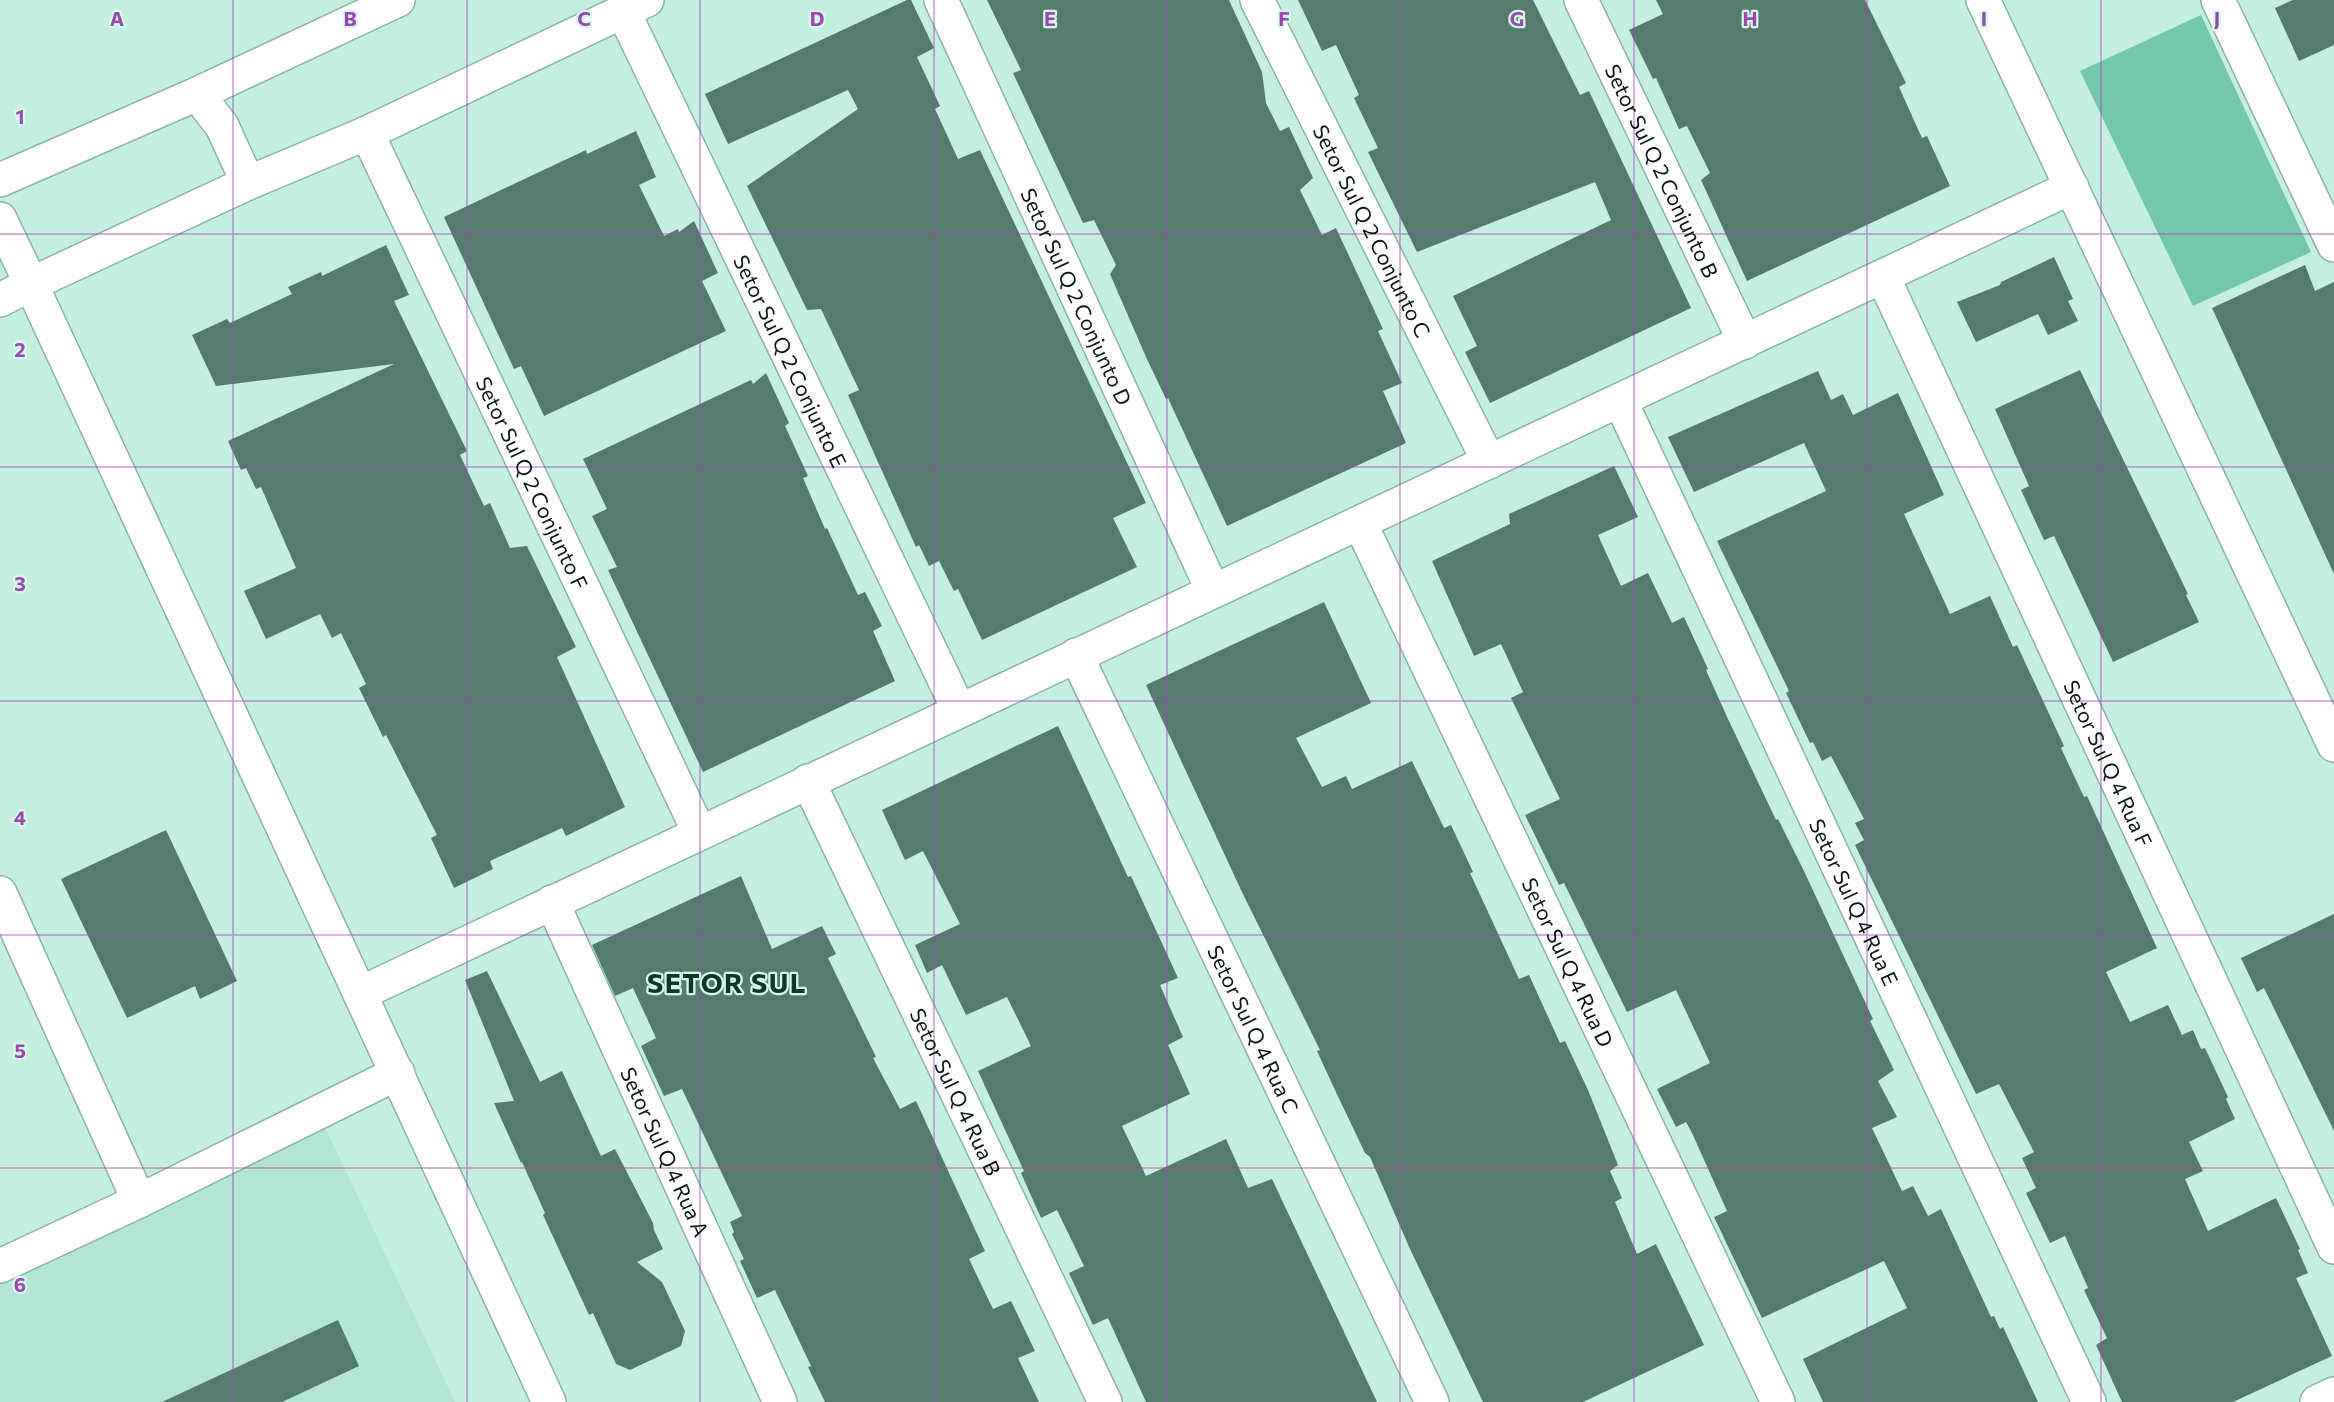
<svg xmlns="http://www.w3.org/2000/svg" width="2334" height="1402" viewBox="0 0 2334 1402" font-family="Commissioner,sans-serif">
  <rect width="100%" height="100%" fill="#c4eedf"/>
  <polygon fill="#b2e5d3" points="324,1125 455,1402 0,1402 0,1273"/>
  <polygon fill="#73c7ab" points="2201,15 2311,252 2193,306 2080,71"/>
  <g fill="#557b6d">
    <polygon points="907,0 911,0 934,48 917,57 940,106 935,109 958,159 980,150 1146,503 1113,518 1137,567 982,640 958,589 954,591 939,561 929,566 919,545 916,547 848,395 859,390 821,309 807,310 747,186 858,109 848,90 728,144 705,94"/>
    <polygon points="987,0 1229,0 1262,72 1266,103 1280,131 1289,127 1313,178 1300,190 1322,235 1336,228 1383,329 1378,331 1402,383 1383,391 1406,443 1227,526 1168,398 1166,399 1146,357 1110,274 1116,265 1094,220 1083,223 1013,73 1021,70"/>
    <polygon points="1298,0 1533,0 1580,95 1589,91 1691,308 1490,403 1465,352 1477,346 1453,296 1611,220 1595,182 1417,252 1368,152 1378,148 1354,98 1359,95 1336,45 1322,51"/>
    <polygon points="1656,0 1865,0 1906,83 1899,87 1922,138 1927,136 1950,186 1747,281 1701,180 1710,173 1687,126 1679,129 1656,78 1653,79 1629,30 1663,14"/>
    <polygon points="2293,0 2334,0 2334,45 2299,61 2275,8"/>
    <polygon points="636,131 656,177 639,185 664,236 678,229 679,232 694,221 718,273 702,281 726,331 544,416 521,366 514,369 444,217 586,150 587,154"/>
    <polygon points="386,245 409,295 394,301 467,451 460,455 484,506 490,503 510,548 527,546 576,647 557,657 625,807 566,836 562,828 490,861 493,869 454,888 431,838 437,835 386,735 383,737 359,688 366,684 341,633 332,638 320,614 266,639 244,591 296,568 261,487 256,489 246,468 241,470 228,441 394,364 216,386 192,335 227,319 230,323 292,294 288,287 321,272 322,276"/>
    <polygon points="2054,257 2073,299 2068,301 2078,321 2048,335 2038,314 1976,342 1957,302 2000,285 2001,282"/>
    <polygon points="2305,265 2315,291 2334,282 2334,574 2212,308"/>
    <polygon points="2080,370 2188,594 2186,595 2199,622 2113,662 2054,536 2044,540 2021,490 2029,486 1995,409"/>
    <polygon points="1818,371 1831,400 1843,394 1853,415 1898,393 1944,495 1904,514 1950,614 1990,596 2013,647 2017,645 2064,746 2061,748 2084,797 2087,796 2157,948 2106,972 2130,1022 2168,1005 2182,1035 2193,1030 2201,1049 2205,1048 2228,1097 2226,1099 2235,1119 2189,1142 2203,1171 2185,1179 2208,1231 2276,1198 2300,1249 2298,1250 2308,1273 2296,1278 2332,1356 2233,1402 2122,1402 2096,1345 2107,1338 2084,1290 2088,1288 2065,1236 2050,1243 2026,1193 2036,1188 2022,1158 2034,1152 1999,1084 1976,1094 1855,845 1864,840 1855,823 1864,819 1831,756 1822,761 1813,742 1810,743 1786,693 1789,691 1717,541 1826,491 1804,443 1694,492 1668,437"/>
    <polygon points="766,373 789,423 785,426 808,476 803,478 825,529 827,528 858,595 865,592 882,626 873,631 895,681 703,772 608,570 617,567 592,516 607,509 583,459 751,380 753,384"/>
    <polygon points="1614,466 1638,517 1598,535 1621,586 1648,573 1672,623 1684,617 1708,669 1706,670 1728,719 1776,820 1778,819 1803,869 1873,1019 1870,1021 1894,1070 1878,1081 1897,1117 1872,1128 1902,1191 1913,1186 1928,1216 1941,1209 1991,1317 1994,1316 2000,1329 2003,1327 2038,1402 1823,1402 1803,1359 1907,1308 1884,1261 1762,1318 1714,1217 1727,1211 1692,1133 1686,1122 1676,1127 1657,1089 1710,1063 1676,990 1627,1012 1564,883 1559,885 1525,815 1560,799 1511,698 1523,692 1501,644 1474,656 1432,561 1510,524 1509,514"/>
    <polygon points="1324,602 1371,703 1296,738 1322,787 1346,776 1352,789 1412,761 1444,828 1451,825 1473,872 1470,873 1519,979 1529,975 1560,1043 1565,1041 1588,1090 1618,1165 1610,1171 1622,1198 1615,1202 1637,1254 1656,1244 1704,1345 1583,1402 1483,1402 1410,1249 1370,1157 1365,1153 1334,1088 1317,1051 1320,1050 1241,890 1146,685"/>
    <polygon points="1058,726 1128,877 1131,876 1178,978 1160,985 1183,1037 1168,1045 1190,1094 1122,1126 1146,1176 1226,1139 1248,1188 1272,1179 1377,1402 1146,1402 1108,1318 1093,1325 1069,1273 1084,1266 1057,1210 1041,1218 1021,1173 1024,1171 978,1071 1031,1046 1007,997 966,1015 942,965 927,973 915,945 960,924 923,851 905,860 882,810"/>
    <polygon points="166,830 237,981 200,999 195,986 127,1018 61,879"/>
    <polygon points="741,876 772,949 822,926 836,954 828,958 876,1057 873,1058 900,1109 916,1101 985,1251 969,1259 993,1309 1011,1301 1035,1351 1018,1358 1039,1402 825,1402 808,1367 811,1366 775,1290 757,1298 740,1261 744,1259 732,1234 734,1232 730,1222 742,1216 682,1089 664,1096 641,1046 656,1038 633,988 615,996 592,945"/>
    <polygon points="2334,914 2334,1131 2264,988 2257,992 2241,958"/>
    <polygon points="487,971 540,1082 562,1071 601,1156 615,1149 653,1223 654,1230 663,1249 637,1262 662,1282 685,1331 681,1346 630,1370 616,1364 593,1313 589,1315 543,1215 545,1213 522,1162 521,1163 494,1103 514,1101 465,980"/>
    <polygon points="338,1320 359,1366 282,1402 162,1402"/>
  </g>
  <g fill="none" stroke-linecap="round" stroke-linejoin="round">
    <g stroke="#8cb4a5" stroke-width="36">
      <g id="street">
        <path id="s1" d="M 941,0 L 1213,591"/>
        <path id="s2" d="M 1257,0 L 1489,462"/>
        <path id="s3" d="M 1581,0 L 1745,342"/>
        <polyline points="1983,0 2334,745"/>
        <polyline points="2218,0 2334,245"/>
        <path id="s4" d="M 623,11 L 959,710"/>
        <path id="s5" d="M 367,133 L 699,832"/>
        <path id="s6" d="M 1883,277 L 2334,1247"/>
        <polyline points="31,284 549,1402"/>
        <path id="s7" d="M 1620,400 L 2089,1402"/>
        <path id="s8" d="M 1360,523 L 1778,1402"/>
        <path id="s9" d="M 1076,655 L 1432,1402"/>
        <path id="s10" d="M 808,781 L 1105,1402"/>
        <polyline points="0,893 139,1201"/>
        <path id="s11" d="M 552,902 L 780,1402"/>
        <polyline points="361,993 2072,187"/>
        <polyline points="0,1266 139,1201 398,1073"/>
        <polyline points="2317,1402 2334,1394"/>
      </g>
    </g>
    <g stroke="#8cb4a5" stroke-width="36">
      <g id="secondary">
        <polyline points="197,94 222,126 248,183"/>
        <polyline points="0,180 197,94 398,0"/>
        <polyline points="0,219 31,284"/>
        <polyline points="0,300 31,284 248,183 367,133 647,0"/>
      </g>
    </g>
    <use href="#street" stroke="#fff" stroke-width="33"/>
    <use href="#secondary" stroke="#fff" stroke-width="33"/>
  </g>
  <path fill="none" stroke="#9e45b0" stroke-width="1.5" stroke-opacity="0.55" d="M 233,0 L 233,1402M 467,0 L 467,1402M 700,0 L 700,1402M 934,0 L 934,1402M 1167,0 L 1167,1402M 1400,0 L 1400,1402M 1634,0 L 1634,1402M 1867,0 L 1867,1402M 2101,0 L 2101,1402M 0,234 L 2334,234M 0,467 L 2334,467M 0,701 L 2334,701M 0,935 L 2334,935M 0,1168 L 2334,1168"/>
  <g text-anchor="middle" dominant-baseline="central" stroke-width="4.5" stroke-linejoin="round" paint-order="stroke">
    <g font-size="21" fill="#071712" stroke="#d1fcec">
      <text stroke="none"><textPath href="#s3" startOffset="189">Setor Sul Q 2 Conjunto B</textPath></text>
      <text stroke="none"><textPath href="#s2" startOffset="258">Setor Sul Q 2 Conjunto C</textPath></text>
      <text stroke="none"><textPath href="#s1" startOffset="326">Setor Sul Q 2 Conjunto D</textPath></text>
      <text stroke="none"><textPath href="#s4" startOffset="388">Setor Sul Q 2 Conjunto E</textPath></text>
      <text stroke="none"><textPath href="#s5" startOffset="387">Setor Sul Q 2 Conjunto F</textPath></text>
      <text stroke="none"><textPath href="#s6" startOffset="536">Setor Sul Q 4 Rua F</textPath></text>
      <text stroke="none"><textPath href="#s7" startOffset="554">Setor Sul Q 4 Rua E</textPath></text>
      <text stroke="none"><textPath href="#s8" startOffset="486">Setor Sul Q 4 Rua D</textPath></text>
      <text stroke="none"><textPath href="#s9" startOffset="414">Setor Sul Q 4 Rua C</textPath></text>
      <text stroke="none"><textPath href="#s10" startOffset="344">Setor Sul Q 4 Rua B</textPath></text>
      <text stroke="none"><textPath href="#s11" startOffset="274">Setor Sul Q 4 Rua A</textPath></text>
    </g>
    <g font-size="27" font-weight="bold" letter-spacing="1.5" fill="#10362b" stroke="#d1fcec">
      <text x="727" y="982">SETOR SUL</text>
    </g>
  </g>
  <g font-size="20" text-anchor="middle" font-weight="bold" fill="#9e45b0" stroke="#d1fcec" stroke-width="4.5" stroke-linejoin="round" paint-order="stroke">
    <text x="117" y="26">A</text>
    <text x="350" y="26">B</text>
    <text x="584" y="26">C</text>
    <text x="817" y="26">D</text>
    <text x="1050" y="26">E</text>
    <text x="1284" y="26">F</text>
    <text x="1517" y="26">G</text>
    <text x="1750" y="26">H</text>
    <text x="1984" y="26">I</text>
    <text x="2217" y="26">J</text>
    <text x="20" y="124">1</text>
    <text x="20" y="357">2</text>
    <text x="20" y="591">3</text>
    <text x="20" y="825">4</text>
    <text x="20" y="1058">5</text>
    <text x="20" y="1292">6</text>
  </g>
</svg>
